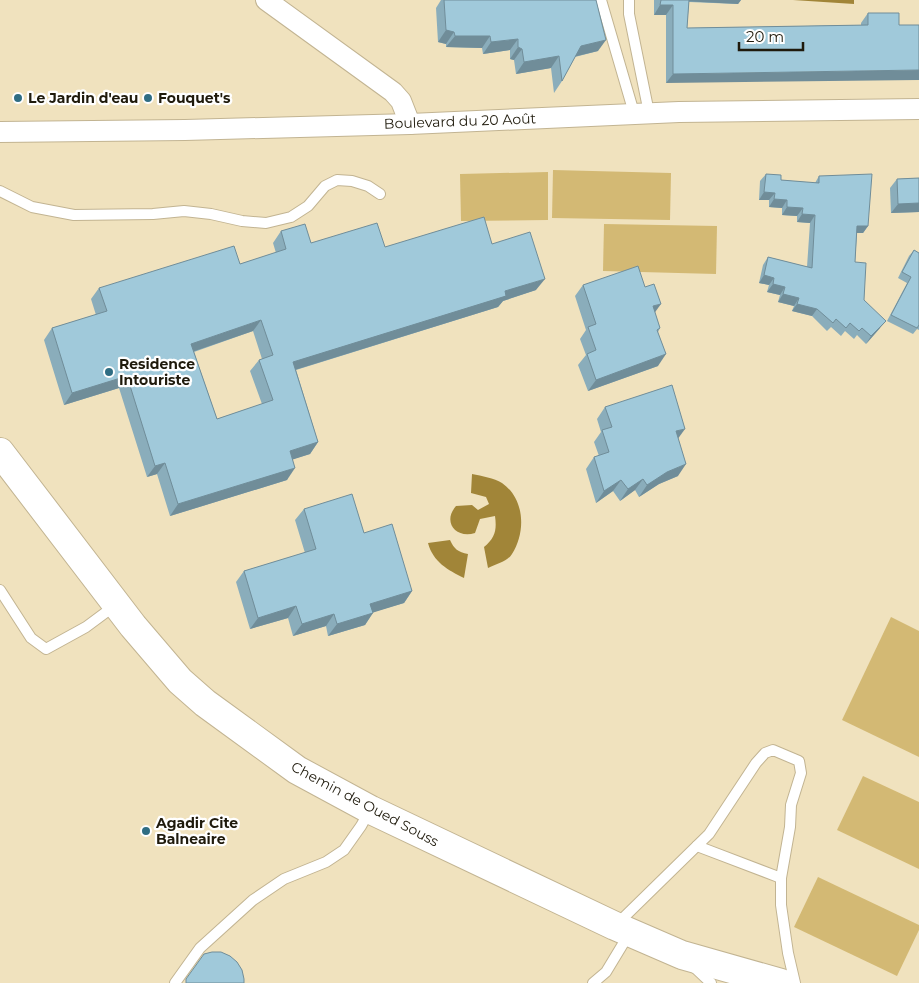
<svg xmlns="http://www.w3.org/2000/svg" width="919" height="983" viewBox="0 0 919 983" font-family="Montserrat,sans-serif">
  <rect width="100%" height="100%" fill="#f0e2be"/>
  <g fill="#d3b974">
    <polygon points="553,170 671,173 670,220 552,218"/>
    <polygon points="548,172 548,220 461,221 460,174"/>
    <polygon points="604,224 717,226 716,274 603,271"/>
    <polygon points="891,617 919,631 919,757 842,720"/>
    <polygon points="863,776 919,802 919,869 837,830"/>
    <polygon points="818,877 919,925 919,930 897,976 794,927"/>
  </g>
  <g fill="#a18538">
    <polygon points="793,0 854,0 854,4"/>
    <path d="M 472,474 C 482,476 494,478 502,483 C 525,499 526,532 512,554 C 507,562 496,564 488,568 L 484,547 C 495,538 497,530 495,516 L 480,519 L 475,533 C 456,539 442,522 456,506 L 472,505 L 478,510 L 489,504 L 486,497 L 471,493 Z"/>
    <path d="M 450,540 C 454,549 458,552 468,554 L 464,578 C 448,570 433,562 428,543 Z"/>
  </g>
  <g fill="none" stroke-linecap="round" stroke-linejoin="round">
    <g stroke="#c2b492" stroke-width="12">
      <g id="lane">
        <polyline points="601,0 634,113"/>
        <polyline points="629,0 629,14 649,113"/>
        <polyline points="0,191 32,207 74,215 153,214 184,211 211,214 242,221 266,223 291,217 308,206 325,186 337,180 352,181 368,186 380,194"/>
        <polyline points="0,590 31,638 46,649 86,627 117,604"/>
        <polyline points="697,846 781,878"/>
        <polyline points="616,925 709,834 756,763 765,753 773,750 799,761 801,773 791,805 790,827 781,878 781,905 788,953 795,983"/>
        <polyline points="693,966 711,983"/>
        <polyline points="175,983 200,948 253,900 284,879 326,862 344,850 361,826 370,810"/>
        <polyline points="593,983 606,972 629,934"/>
      </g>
    </g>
    <g stroke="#c2b492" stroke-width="22">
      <g id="street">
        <polyline points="266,0 393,92 401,101 410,124"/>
        <polyline points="0,132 185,130 410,124 679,112 919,109"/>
      </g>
    </g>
    <g stroke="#c2b492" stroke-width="30">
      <polyline id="secondary" points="0,452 133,626 180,681 205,703 297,770 371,810 615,926 682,955 781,983"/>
    </g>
    <use href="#lane" stroke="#fff" stroke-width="10"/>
    <use href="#street" stroke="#fff" stroke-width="20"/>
    <use href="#secondary" stroke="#fff" stroke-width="28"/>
  </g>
  <g fill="#8aadbb" fill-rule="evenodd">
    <polygon points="441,0 596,0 598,51 575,57 562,81 554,93 551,68 516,74 514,60 510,59 510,50 483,54 482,48 446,47 446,44 438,42 436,8"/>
    <polygon points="654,0 741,0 738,4 689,2 687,28 861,25 861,23 868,13 899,25 666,83 666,15 654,15"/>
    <polygon points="766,174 781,180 815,183 819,176 868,226 863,233 857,233 855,262 864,300 880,328 866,344 857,335 854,339 845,331 841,336 831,327 827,331 812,316 792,311 794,306 778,302 780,295 767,292 769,285 759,283 763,265 768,257 807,267 810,223 797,222 797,216 782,215 782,208 769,207 769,200 759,200 760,181"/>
    <polygon points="919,178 919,212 891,213 890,188 897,179"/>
    <path d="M 281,231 L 311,243 L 385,247 L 492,244 L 536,290 L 503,301 L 498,307 L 296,370 L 318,442 L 310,454 L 293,459 L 287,480 L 170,516 L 157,474 L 147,477 L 119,388 L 64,405 L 44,340 L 52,328 L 96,315 L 91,299 L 99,288 L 240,264 L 276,253 L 273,243 ZM 253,331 L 262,359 L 259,360 L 250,371 L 262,404 L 217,419 L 194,352 Z"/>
    <polygon points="914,250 919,253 919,330 917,329 913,334 887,321 907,283 898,278 909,256"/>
    <polygon points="583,285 645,287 660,328 658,332 658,366 588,391 578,365 586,355 580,339 586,330 575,296"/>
    <polygon points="605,407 678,439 678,476 659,484 639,497 635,490 620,501 613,491 596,503 586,469 594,457 599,456 594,442 601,432 597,419"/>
    <polygon points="304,509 364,533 412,591 404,603 373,612 365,625 328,636 326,626 293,636 288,618 250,629 236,582 244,571 305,553 295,520"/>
  </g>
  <g fill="#708d99">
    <polygon points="683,0 741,0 738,4 682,1"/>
    <polygon points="660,5 673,5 666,15 654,15"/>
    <polygon points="446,30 454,32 446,44 438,42"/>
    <polygon points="455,36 490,36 482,48 446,47"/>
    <polygon points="518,39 510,50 483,54 491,42"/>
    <polygon points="606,40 598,51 573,57 581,46"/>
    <polygon points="518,47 522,49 514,60 510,59"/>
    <polygon points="559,56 551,68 516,74 524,62"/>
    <polygon points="919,70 919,80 666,83 673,74"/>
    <polygon points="764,192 775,193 769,200 759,200"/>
    <polygon points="774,199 787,200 782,208 769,207"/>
    <polygon points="919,203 919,212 891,213 898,204"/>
    <polygon points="787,207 803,208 797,216 782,215"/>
    <polygon points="802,214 815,215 810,223 797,222"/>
    <polygon points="857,226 868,226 863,233 852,233"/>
    <polygon points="764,275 774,278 769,285 759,283"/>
    <polygon points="545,279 536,290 503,301 498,307 285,373 293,362 505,291"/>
    <polygon points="773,284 785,287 780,295 767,292"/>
    <polygon points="783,294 799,298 794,306 778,302"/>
    <polygon points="661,304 653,315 653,306"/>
    <polygon points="797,304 817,309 812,316 792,311"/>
    <polygon points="261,320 253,331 183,355 191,344"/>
    <polygon points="886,321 880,328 866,344 871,336"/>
    <polygon points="666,354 658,366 588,391 596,380"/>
    <polygon points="127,376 119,388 64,405 72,393"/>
    <polygon points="685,429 677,440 676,431"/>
    <polygon points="318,442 310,454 282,463 290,451"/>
    <polygon points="165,463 157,474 147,477 155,466"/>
    <polygon points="686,464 678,476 659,484 639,497 647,485 667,472"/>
    <polygon points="295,468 287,480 170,516 178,504"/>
    <polygon points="643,479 635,490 620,501 628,489"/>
    <polygon points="621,480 613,491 596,503 604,491"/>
    <polygon points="412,591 404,603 362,616 370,604"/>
    <polygon points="296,606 288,618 250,629 258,618"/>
    <polygon points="373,613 365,625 328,636 337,624"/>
    <polygon points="334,614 326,626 293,636 302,624"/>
  </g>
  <g fill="#a0c9da" stroke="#708d99" fill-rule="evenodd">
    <polygon points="444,0 596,0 606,40 581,46 562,81 559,56 524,62 522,49 518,47 518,39 491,42 490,36 455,36 454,32 446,30"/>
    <polygon points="661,0 689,0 687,28 868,25 868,13 899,13 899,25 919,25 919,70 673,74 673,5 660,5"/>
    <polygon points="766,174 781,175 781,180 819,183 819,176 872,174 868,226 857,226 855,262 866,263 864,300 886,321 871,336 862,328 859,331 850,323 846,328 836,319 833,323 817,309 797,304 799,298 783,294 785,287 773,284 774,278 764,275 768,257 812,268 815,215 802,214 803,208 787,207 787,200 774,199 775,193 764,192"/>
    <polygon points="919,178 919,203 898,204 897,179"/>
    <path d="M 484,217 L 492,244 L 530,232 L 545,279 L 505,291 L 506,296 L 293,362 L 318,442 L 290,451 L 295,468 L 178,504 L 165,463 L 155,466 L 127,376 L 72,393 L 52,328 L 107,311 L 99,288 L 234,246 L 240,264 L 286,249 L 281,231 L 305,224 L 311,243 L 377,223 L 385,247 ZM 261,320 L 273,355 L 259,360 L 273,400 L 217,419 L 191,344 Z"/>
    <polygon points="914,250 919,253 919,325 917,328 891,315 911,277 902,272"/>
    <polygon points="638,266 645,287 654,284 661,304 653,306 660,328 657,330 666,354 596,380 587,354 596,350 588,327 596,324 583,285"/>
    <polygon points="672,385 685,429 676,431 686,464 667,472 647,485 643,479 628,489 621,480 604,491 594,457 609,452 602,430 612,427 605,407"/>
    <polygon points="352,494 364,533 392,524 412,591 370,604 373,613 337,624 334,614 302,624 296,606 258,618 244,571 316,549 304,509"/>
    <polygon points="212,952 221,952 230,956 237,962 242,970 244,979 244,983 186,983 186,979 204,954"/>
  </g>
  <g fill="#2f6d83" stroke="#fff" stroke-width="2">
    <circle cx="18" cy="98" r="5"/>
    <circle cx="148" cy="98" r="5"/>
    <circle cx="109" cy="372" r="5"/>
    <circle cx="146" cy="831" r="5"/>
  </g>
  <g text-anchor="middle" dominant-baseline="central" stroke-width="4.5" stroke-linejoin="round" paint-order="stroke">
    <g font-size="14" font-weight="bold" fill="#1f1a0c" stroke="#fff" text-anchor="start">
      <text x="28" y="98">Le Jardin d'eau</text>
      <text x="158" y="98">Fouquet's</text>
      <text x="119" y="364">Residence<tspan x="119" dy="16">Intouriste</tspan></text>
      <text x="156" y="823">Agadir Cite<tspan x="156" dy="16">Balneaire</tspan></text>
    </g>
    <g font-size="14" fill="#1f1a0c" stroke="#fff">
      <text transform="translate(460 121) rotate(-2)">Boulevard du 20 Août</text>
      <text transform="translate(365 804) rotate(28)">Chemin de Oued Souss</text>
    </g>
  </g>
  <path d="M739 42v8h64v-8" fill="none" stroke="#1f1a0c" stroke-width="2.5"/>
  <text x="746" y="42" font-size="15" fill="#1f1a0c" stroke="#ffffff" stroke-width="4" paint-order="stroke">20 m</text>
</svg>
